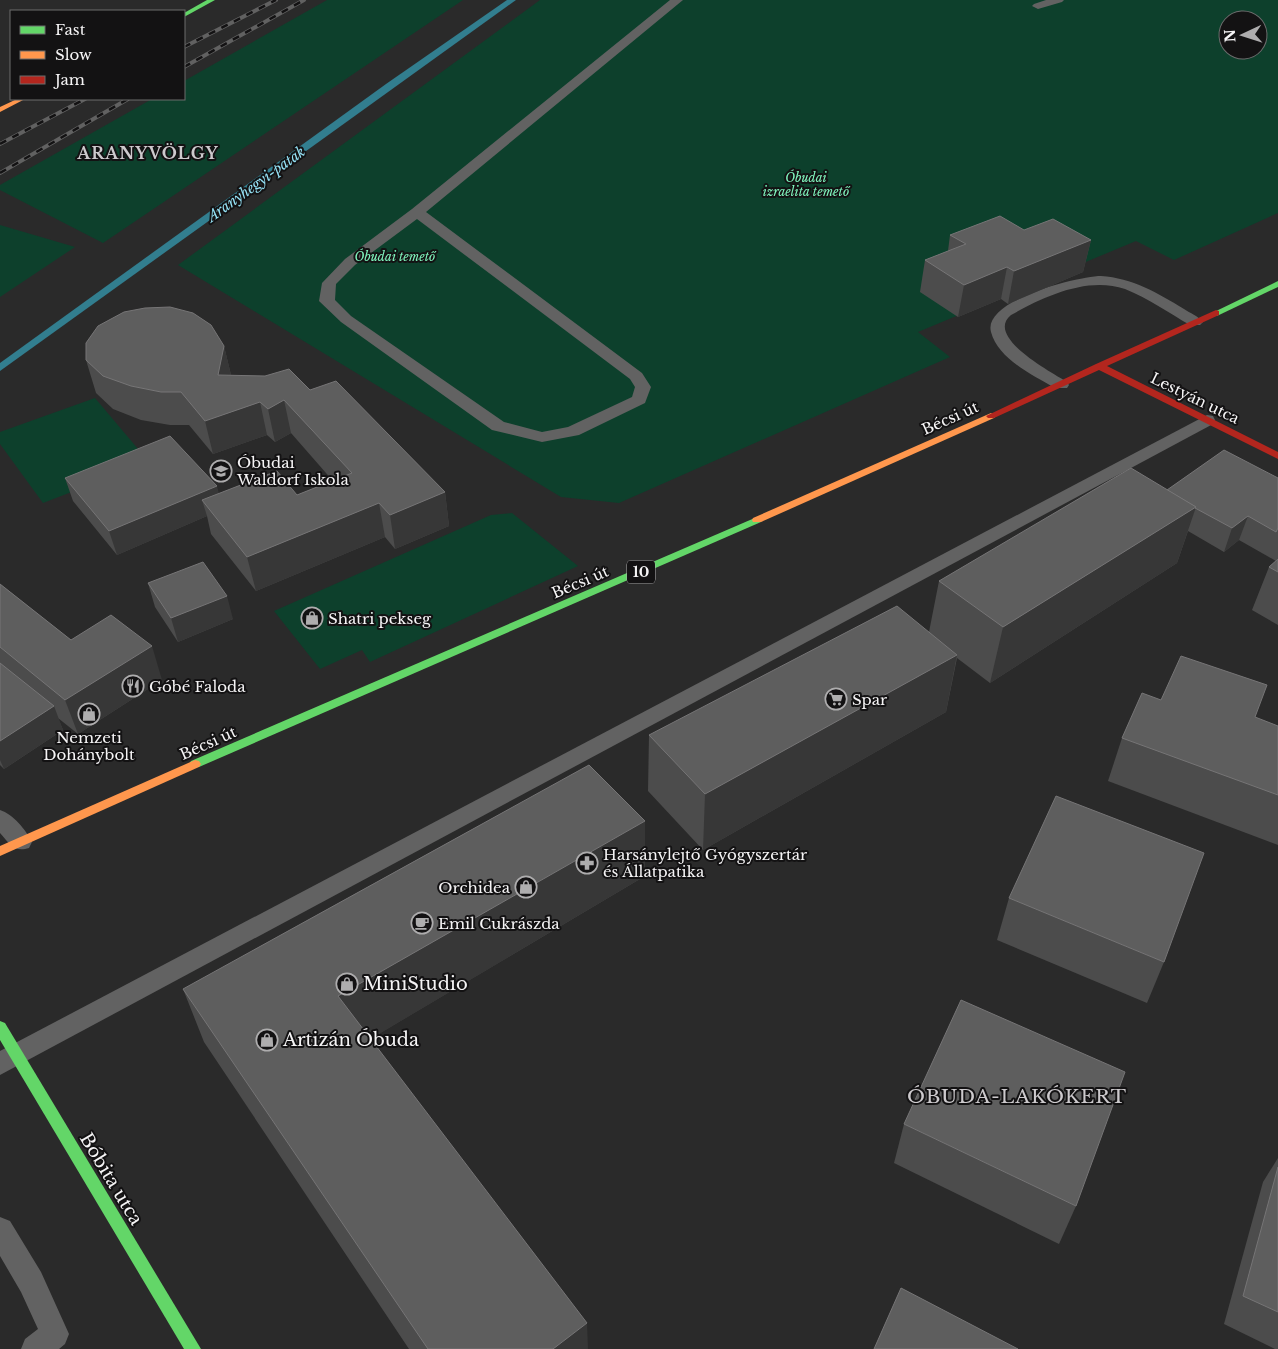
<svg xmlns="http://www.w3.org/2000/svg" width="1278" height="1349" viewBox="0 0 1278 1349" font-family="'Libre Baskerville',serif">
  <rect width="100%" height="100%" fill="#2a2a2a"/>
  <g fill="#0d402c" fill-rule="evenodd">
    <polygon points="327,0 463,0 103,243 0,190 0,185 152,99 184,99 184,81"/>
    <path d="M 540,0 L 1278,0 L 1278,213 L 1174,260 L 1136,241 L 918,332 L 950,357 L 619,503 L 561,497 L 178,265 ZM 1228,20 L 1258,20 L 1258,50 L 1228,50 Z"/>
    <polygon points="0,225 75,247 0,297"/>
    <polygon points="95,398 149,462 43,503 0,444 0,432"/>
    <polygon points="512,513 578,566 370,662 362,650 320,669 274,611 491,515"/>
  </g>
  <g fill="none" stroke-linecap="round" stroke-linejoin="round">
    <polygon fill="#327e8f" fill-rule="evenodd" points="507,0 516,0 0,371 0,363 386,84"/>
    <g fill="#626262" fill-rule="evenodd">
      <path d="M 670,0 L 683,0 L 426,212 L 642,373 L 651,387 L 645,403 L 579,435 L 542,442 L 492,430 L 341,322 L 319,301 L 322,283 L 345,259 L 412,209 ZM 417,219 L 630,379 L 635,387 L 632,397 L 568,427 L 542,432 L 504,422 L 351,316 L 335,300 L 336,284 L 355,265 Z"/>
      <polygon points="1046,0 1064,0 1062,2 1038,9 1032,6 1034,4"/>
      <path d="M 1101,276 C 1132,278 1158,293 1184,309 C 1190,313 1198,316 1203,322 L 1200,325 L 1190,325 C 1169,313 1148,298 1125,289 C 1087,276 1043,297 1011,315 C 984,337 1053,373 1067,382 L 1069,385 L 1067,388 L 1055,388 C 1033,375 998,359 991,332 C 982,300 1079,276 1101,276 Z"/>
      <polygon points="1207,415 1213,416 1215,420 1213,424 0,1075 0,1051"/>
      <path d="M 0,810 C 13,814 26,830 32,842 L 29,848 C 14,853 9,843 0,833 Z"/>
      <polygon points="0,1217 10,1221 41,1272 69,1334 65,1344 59,1349 21,1349 25,1339 38,1329 21,1292 0,1256"/>
    </g>
    <g fill="#63d668" fill-rule="evenodd">
      <polygon points="207,0 215,0 184,17 184,13"/>
      <polygon points="1278,281 1278,287 1219,315 1216,316 1212,313"/>
      <polygon points="757,517 762,520 761,522 199,767 191,767 189,764 191,761"/>
      <polygon points="0,1021 5,1023 201,1349 184,1349 0,1040"/>
    </g>
    <g fill="#ff974d" fill-rule="evenodd">
      <polygon points="17,99 25,99 0,112 0,107"/>
      <polygon points="991,413 996,416 994,418 761,522 753,522 752,520 753,518"/>
      <polygon points="195,760 199,761 201,764 199,767 0,856 0,846"/>
    </g>
    <polygon fill="#b3261e" fill-rule="evenodd" points="1216,310 1219,311 1219,315 1107,366 1278,452 1278,459 1099,370 994,418 988,418 986,416 1096,364"/>
    <g stroke="#616161" stroke-width="4">
      <g id="rail">
        <polyline points="184,47 276,0"/>
        <polyline points="184,67 304,0"/>
        <polyline points="0,144 85,99"/>
        <polyline points="0,173 128,99"/>
      </g>
    </g>
    <use href="#rail" stroke="#131213" stroke-width="2.5" stroke-dasharray="7" stroke-linecap="butt"/>
  </g>
  <g fill="#4c4c4c">
    <polygon points="1024,230 1091,240 1083,272 1008,304 1001,299 958,317 920,292 925,260 948,251 950,235"/>
    <polygon points="224,346 231,375 310,390 445,492 449,526 395,549 385,537 256,591 211,534 207,516 117,555 73,501 65,478 219,493 297,495 333,481 291,433 275,442 267,435 213,454 189,425 170,425 141,420 113,409 96,393 86,360"/>
    <polygon points="1278,478 1278,625 1252,610 1269,567 1276,561 1239,540 1224,552 1188,531 1177,563 990,683 957,658 946,712 703,850 648,791 649,735 929,632 939,581 1167,490"/>
    <polygon points="148,583 233,619 178,642 155,607"/>
    <polygon points="0,584 71,640 162,680 78,734 58,718 63,730 4,769 0,765"/>
    <polygon points="1161,700 1255,717 1278,726 1278,845 1108,781 1122,738"/>
    <polygon points="645,876 370,1039 588,1349 409,1349 204,1042 183,989"/>
    <polygon points="1009,898 1164,962 1147,1003 997,940"/>
    <polygon points="904,1124 1076,1206 1059,1244 894,1163"/>
    <polygon points="1278,1158 1278,1349 1275,1349 1224,1324 1263,1182"/>
  </g>
  <g fill="#373737">
    <polygon points="1091,240 1083,272 1008,304 1014,271"/>
    <polygon points="1007,267 1001,299 958,317 964,285"/>
    <polygon points="224,346 232,379 218,375"/>
    <polygon points="284,400 291,433 275,442 268,409"/>
    <polygon points="260,402 267,435 213,454 205,421"/>
    <polygon points="217,486 223,509 202,500 207,516 117,555 109,531"/>
    <polygon points="445,492 449,526 395,549 390,515"/>
    <polygon points="379,503 385,537 256,591 247,557"/>
    <polygon points="1196,507 1177,563 990,683 1003,627"/>
    <polygon points="1248,516 1239,540 1224,552 1232,528"/>
    <polygon points="227,596 233,619 178,642 171,618"/>
    <polygon points="152,646 162,680 78,734 65,700"/>
    <polygon points="957,655 946,712 703,850 705,794"/>
    <polygon points="54,706 63,730 4,769 0,760 0,741"/>
    <polygon points="645,821 645,876 352,1050 338,996"/>
    <polygon points="587,1323 588,1349 553,1349"/>
  </g>
  <g fill="#5e5e5e" stroke="#767576">
    <polygon points="1000,216 1024,230 1053,219 1091,240 1014,271 1007,267 964,285 925,260 966,244 950,235"/>
    <polygon points="170,307 193,313 211,325 224,346 218,375 265,376 289,369 310,390 336,381 445,492 390,515 379,503 247,557 202,500 277,471 297,495 352,473 284,400 268,409 260,402 205,421 181,392 161,392 131,386 103,376 86,360 86,343 98,326 124,312 145,308"/>
    <polygon points="170,436 217,486 109,531 65,478"/>
    <polygon points="1224,450 1278,478 1278,528 1276,532 1248,516 1232,528 1195,508 1196,507 1167,490"/>
    <polygon points="1131,468 1196,507 1003,627 939,581"/>
    <polygon points="1278,559 1278,572 1269,567"/>
    <polygon points="203,562 227,596 171,618 148,583"/>
    <polygon points="0,584 71,640 111,615 152,646 65,700 0,647"/>
    <polygon points="897,606 957,655 705,794 649,735"/>
    <polygon points="1181,656 1267,685 1255,717 1278,726 1278,795 1122,738 1142,693 1161,700"/>
    <polygon points="0,663 54,706 0,741"/>
    <polygon points="589,765 645,821 338,996 587,1323 553,1349 428,1349 183,989"/>
    <polygon points="1056,796 1204,853 1164,962 1009,898"/>
    <polygon points="961,1000 1125,1072 1076,1206 904,1124"/>
    <polygon points="1278,1167 1278,1312 1243,1296"/>
    <polygon points="901,1288 1018,1349 874,1349"/>
  </g>
  <defs>
    <g id="school-ring" transform="scale(1.125)"><circle r="9.5" fill="#131213" stroke="#aeadae" stroke-width="1.5"/><path d="M0-5L7-2L0 1L-7-2ZM-4 1L0 2.5L4 1V4Q0 6-4 4Z" fill="#aeadae"/></g>
    <g id="shop-ring" transform="scale(1.125)"><circle r="9.5" fill="#131213" stroke="#aeadae" stroke-width="1.5"/><path d="M-5-2.5h2.3a2.7 3.5 0 0 1 5.4 0H5L5.5 6h-11ZM-1.5-2.5h3a1.5 2.3 0 0 0-3 0Z" fill="#aeadae"/></g>
    <g id="restaurant-ring" transform="scale(1.125)"><circle r="9.5" fill="#131213" stroke="#aeadae" stroke-width="1.5"/><path d="M-5-6h1v4h1v-4h1v4h1v-4h1v5L-1.5 .5V6h-2V.5L-5-1ZM5-6V6H3V1.5H1.5Q1.5-4 5-6Z" fill="#aeadae"/></g>
    <g id="supermarket-ring" transform="scale(1.125)"><circle r="9.5" fill="#131213" stroke="#aeadae" stroke-width="1.5"/><path d="M-6-5.5h2.5l.6 2H6L4.5 2H-2.5L-4.4-4H-6ZM-1.5 3.2a1.3 1.3 0 1 0 .1 0ZM3 3.2a1.3 1.3 0 1 0 .1 0Z" fill="#aeadae"/></g>
    <g id="pharmacy-ring" transform="scale(1.125)"><circle r="9.5" fill="#131213" stroke="#aeadae" stroke-width="1.5"/><path d="M-2-6h4v4h4v4h-4v4h-4v-4h-4v-4h4Z" fill="#aeadae"/></g>
    <g id="cafe-ring" transform="scale(1.125)"><circle r="9.5" fill="#131213" stroke="#aeadae" stroke-width="1.5"/><path d="M-5.5-4.5H6V0H3Q3 3.5 0 3.5H-2.5Q-5.5 3.5-5.5 0ZM3-3.2v2h1.7v-2ZM-6 4.5H4V6H-6Z" fill="#aeadae"/></g>
  </defs>
  <g fill-rule="evenodd">
    <use href="#school-ring" x="221" y="471"/>
    <use href="#shop-ring" x="312" y="618"/>
    <use href="#restaurant-ring" x="133" y="686"/>
    <use href="#supermarket-ring" x="836" y="699"/>
    <use href="#shop-ring" x="89" y="714"/>
    <use href="#pharmacy-ring" x="587" y="863"/>
    <use href="#shop-ring" x="526" y="887"/>
    <use href="#cafe-ring" x="422" y="923"/>
    <use href="#shop-ring" x="347" y="984"/>
    <use href="#shop-ring" x="267" y="1040"/>
  </g>
  <g text-anchor="middle" dominant-baseline="central" stroke-width="4" stroke-linejoin="round" paint-order="stroke">
    <g font-size="12" font-style="italic" fill="#81f7bf" stroke="#131213">
      <text x="806" y="177">Óbudai<tspan x="806" dy="14">izraelita temető</tspan></text>
      <text x="395" y="256">Óbudai temető</text>
    </g>
    <g font-size="14" font-style="italic" fill="#95e2f6" stroke="#131213">
      <text transform="translate(256 184) rotate(-36)">Aranyhegyi-patak</text>
    </g>
    <rect fill="#131213" stroke="#b1b0b1" stroke-width="1" x="627" y="560.5" width="28" height="23" rx="4"/>
    <g font-size="14" font-weight="bold" fill="#f5f4f5">
      <text x="641" y="572">10</text>
    </g>
    <g font-size="15" fill="#f5f4f5" stroke="#131213">
      <text transform="translate(1195 398) rotate(26)">Lestyán utca</text>
      <text transform="translate(950 418) rotate(-24)">Bécsi út</text>
      <text transform="translate(580 582) rotate(-23)">Bécsi út</text>
      <text transform="translate(208 743) rotate(-24)">Bécsi út</text>
    </g>
    <g font-size="15" fill="#f5f4f5" stroke="#131213" text-anchor="start">
      <text x="237" y="462">Óbudai<tspan x="237" dy="17">Waldorf Iskola</tspan></text>
      <text x="328" y="618">Shatri pekseg</text>
      <text x="149" y="686">Góbé Faloda</text>
      <text x="852" y="699">Spar</text>
      <text x="89" y="737" text-anchor="middle">Nemzeti<tspan x="89" dy="17">Dohánybolt</tspan></text>
      <text x="603" y="854">Harsánylejtő Gyógyszertár<tspan x="603" dy="17">és Állatpatika</tspan></text>
      <text x="510" y="887" text-anchor="end">Orchidea</text>
      <text x="438" y="923">Emil Cukrászda</text>
    </g>
    <g font-size="16" font-weight="bold" letter-spacing="1" fill="#cdcacd" stroke="#131213">
      <text x="148" y="153">ARANYVÖLGY</text>
    </g>
    <g font-size="18" fill="#f5f4f5" stroke="#131213" text-anchor="start">
      <text x="363" y="984">MiniStudio</text>
      <text x="283" y="1040">Artizán Óbuda</text>
    </g>
    <g font-size="18" fill="#f5f4f5" stroke="#131213">
      <text transform="translate(111 1179) rotate(59)">Bóbita utca</text>
    </g>
    <g font-size="19" letter-spacing="1" fill="#cdcacd" stroke="#131213">
      <text x="1017" y="1096">ÓBUDA-LAKÓKERT</text>
    </g>
  </g>
  <rect x="10" y="10" width="175" height="90" fill="#131213" stroke="#6d6c6d"/>
  <rect x="20" y="26" width="25" height="8" fill="#63d668" stroke="#6d6c6d"/>
  <text x="55" y="35" font-size="15" fill="#f5f4f5">Fast</text>
  <rect x="20" y="51" width="25" height="8" fill="#ff974d" stroke="#6d6c6d"/>
  <text x="55" y="60" font-size="15" fill="#f5f4f5">Slow</text>
  <rect x="20" y="76" width="25" height="8" fill="#b3261e" stroke="#6d6c6d"/>
  <text x="55" y="85" font-size="15" fill="#f5f4f5">Jam</text>
  <g transform="translate(1243 35) rotate(266)"><circle r="24" fill="#131213" stroke="#6d6c6d"/>
  <path d="M0-4L9 19L0 12L-9 19Z" fill="#aeadae"/>
  <text y="-8" font-size="14" font-weight="bold" text-anchor="middle" fill="#f5f4f5">N</text>
  </g>
</svg>
